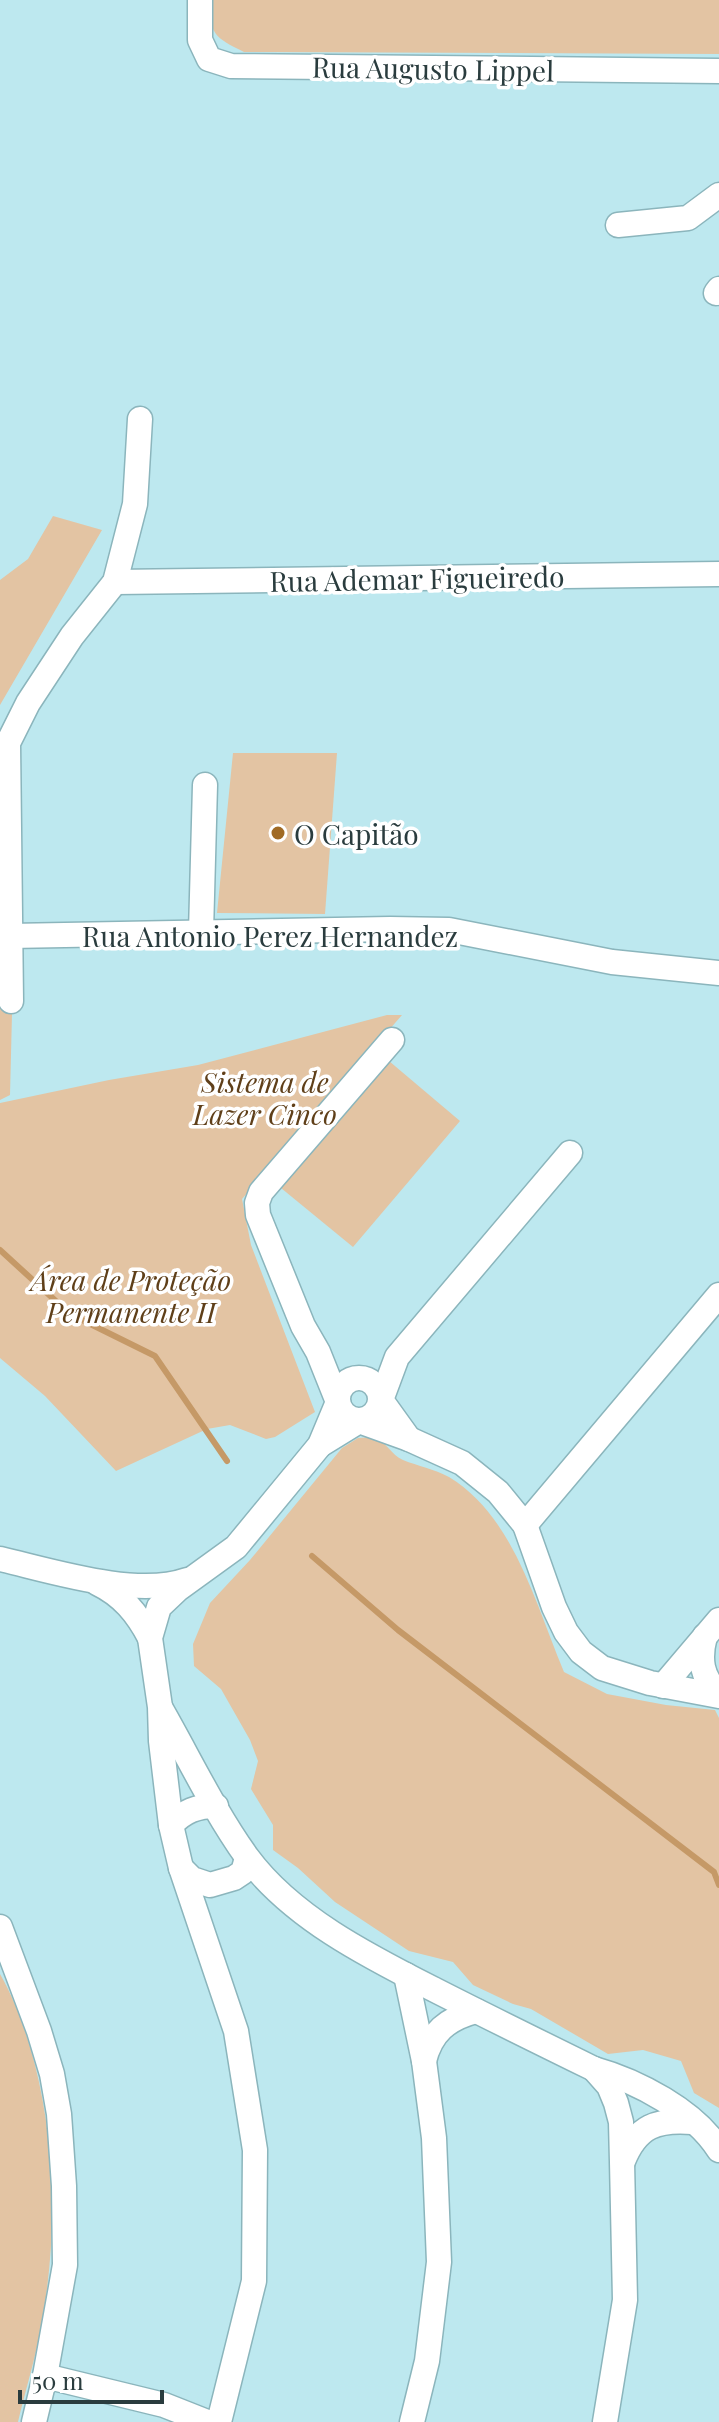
<svg xmlns="http://www.w3.org/2000/svg" width="719" height="2422" viewBox="0 0 719 2422" font-family="'Playfair Display',serif">
  <rect width="100%" height="100%" fill="#bde8ef"/>
  <g fill="#e3c4a3">
    <path d="M 209,0 L 719,0 L 719,54 L 244,52 C 214,37 210,35 209,0 Z"/>
    <polygon points="53,516 102,530 0,705 0,580 28,559"/>
    <polygon points="233,753 337,753 325,914 217,913"/>
    <polygon points="0,1003 12,1014 10,1095 0,1100"/>
    <polygon points="387,1015 402,1015 242,1199 251,1245 315,1412 275,1437 266,1439 230,1425 207,1429 116,1471 45,1396 0,1358 0,1103 109,1080 198,1065"/>
    <polygon points="389,1061 460,1121 353,1247 281,1188"/>
    <path d="M 374,1437 C 387,1442 391,1455 403,1460 C 418,1466 434,1469 449,1477 C 514,1516 536,1606 564,1672 L 607,1694 L 666,1705 L 715,1710 L 719,1718 L 719,2108 L 694,2093 L 681,2061 L 643,2050 L 608,2054 L 531,2009 L 513,2004 L 473,1985 L 453,1962 L 409,1951 L 335,1902 L 298,1868 L 273,1850 L 273,1825 L 251,1789 L 258,1761 L 250,1740 L 221,1689 L 194,1666 L 193,1644 L 210,1603 L 250,1560 L 342,1448 L 358,1438 Z"/>
    <path d="M 0,1974 C 16,2002 27,2034 35,2065 C 57,2153 57,2244 40,2333 C 34,2363 25,2392 18,2422 L 0,2422 Z"/>
  </g>
  <g fill="none" stroke-linecap="round" stroke-linejoin="round">
    <g stroke="#c59967" stroke-width="6">
      <polyline points="0,1250 70,1314 155,1356 227,1461"/>
      <polyline points="312,1556 398,1630 714,1872 719,1885"/>
    </g>
    <g stroke="#8bb5bc" stroke-width="27">
      <g id="minor">
        <polyline points="200,0 200,40 209,59 231,66 719,71"/>
        <polyline points="618,225 688,218 719,195"/>
        <polyline points="716,293 719,289"/>
        <polyline points="115,582 719,574"/>
        <polyline points="201,932 205,785"/>
        <polyline points="10,936 390,929 449,930 612,962 719,973"/>
        <polyline points="11,1001 8,743 28,703 72,636 115,582 135,504 140,419"/>
        <circle cx="359" cy="1399" r="21"/>
        <polyline points="409,1439 381,1400 397,1357 570,1153"/>
        <polyline points="320,1445 359,1421 409,1439 462,1463 498,1492 525,1525 554,1607 566,1632 581,1652 602,1668 650,1683 719,1696"/>
        <polyline points="525,1525 719,1295"/>
        <path d="M 0,1559 C 52,1571 136,1598 187,1580"/>
        <path d="M 97,1583 C 122,1595 137,1613 150,1638"/>
        <path d="M 705,1636 C 699,1659 701,1677 719,1694"/>
        <polyline points="663,1686 719,1620"/>
        <path d="M 161,1709 C 189,1758 214,1811 247,1857 C 292,1918 370,1957 435,1990 C 488,2017 541,2043 594,2069 C 637,2081 695,2111 719,2150"/>
        <path d="M 171,1825 C 184,1811 197,1806 216,1806"/>
        <polyline points="181,1868 192,1879 210,1885 234,1878 243,1872 247,1858"/>
        <polyline points="0,1927 39,2031 52,2074 59,2114 64,2186 65,2265 45,2376 34,2422"/>
        <polyline points="406,1975 424,2061 434,2138 439,2262 427,2361 412,2422"/>
        <path d="M 424,2061 C 431,2032 447,2019 476,2011"/>
        <polyline points="594,2069 609,2086 616,2103 621,2122 622,2162 625,2300 605,2422"/>
        <path d="M 623,2161 C 637,2126 657,2119 693,2122"/>
        <polyline points="45,2376 164,2405 207,2422"/>
        <polyline points="219,2422 254,2281 255,2150 236,2031 181,1868 171,1825 161,1741 160,1707 150,1638 159,1607 178,1589 236,1547 320,1445 338,1402 318,1352 303,1326 258,1215 257,1203 261,1192 392,1040"/>
      </g>
    </g>
    <use href="#minor" stroke="#fff" stroke-width="24"/>
  </g>
  <circle fill="#a06a24" stroke="#fff" stroke-width="3" cx="278" cy="833" r="8"/>
  <g text-anchor="middle" dominant-baseline="central" stroke-width="7" stroke-linejoin="round" paint-order="stroke">
    <g font-size="28" fill="#2a3c3e" stroke="#fff">
      <text transform="translate(433 68) rotate(1)">Rua Augusto Lippel</text>
      <text transform="translate(417 578) rotate(-1)">Rua Ademar Figueiredo</text>
      <text x="270" y="935">Rua Antonio Perez Hernandez</text>
    </g>
    <g font-size="28" fill="#2a3c3e" stroke="#fff" text-anchor="start">
      <text x="294" y="833">O Capitão</text>
    </g>
    <g font-size="28" font-style="italic" fill="#5f3f19" stroke="#fff">
      <text x="265" y="1081">Sistema de<tspan x="265" dy="32">Lazer Cinco</tspan></text>
      <text x="131" y="1279">Área de Proteção<tspan x="131" dy="32">Permanente II</tspan></text>
    </g>
  </g>
  <path d="M20 2390v12h142v-12" fill="none" stroke="#2a3c3e" stroke-width="4"/>
  <text x="32" y="2390" font-size="24" fill="#2a3c3e" stroke="#ffffff" stroke-width="6" paint-order="stroke">50 m</text>
</svg>
